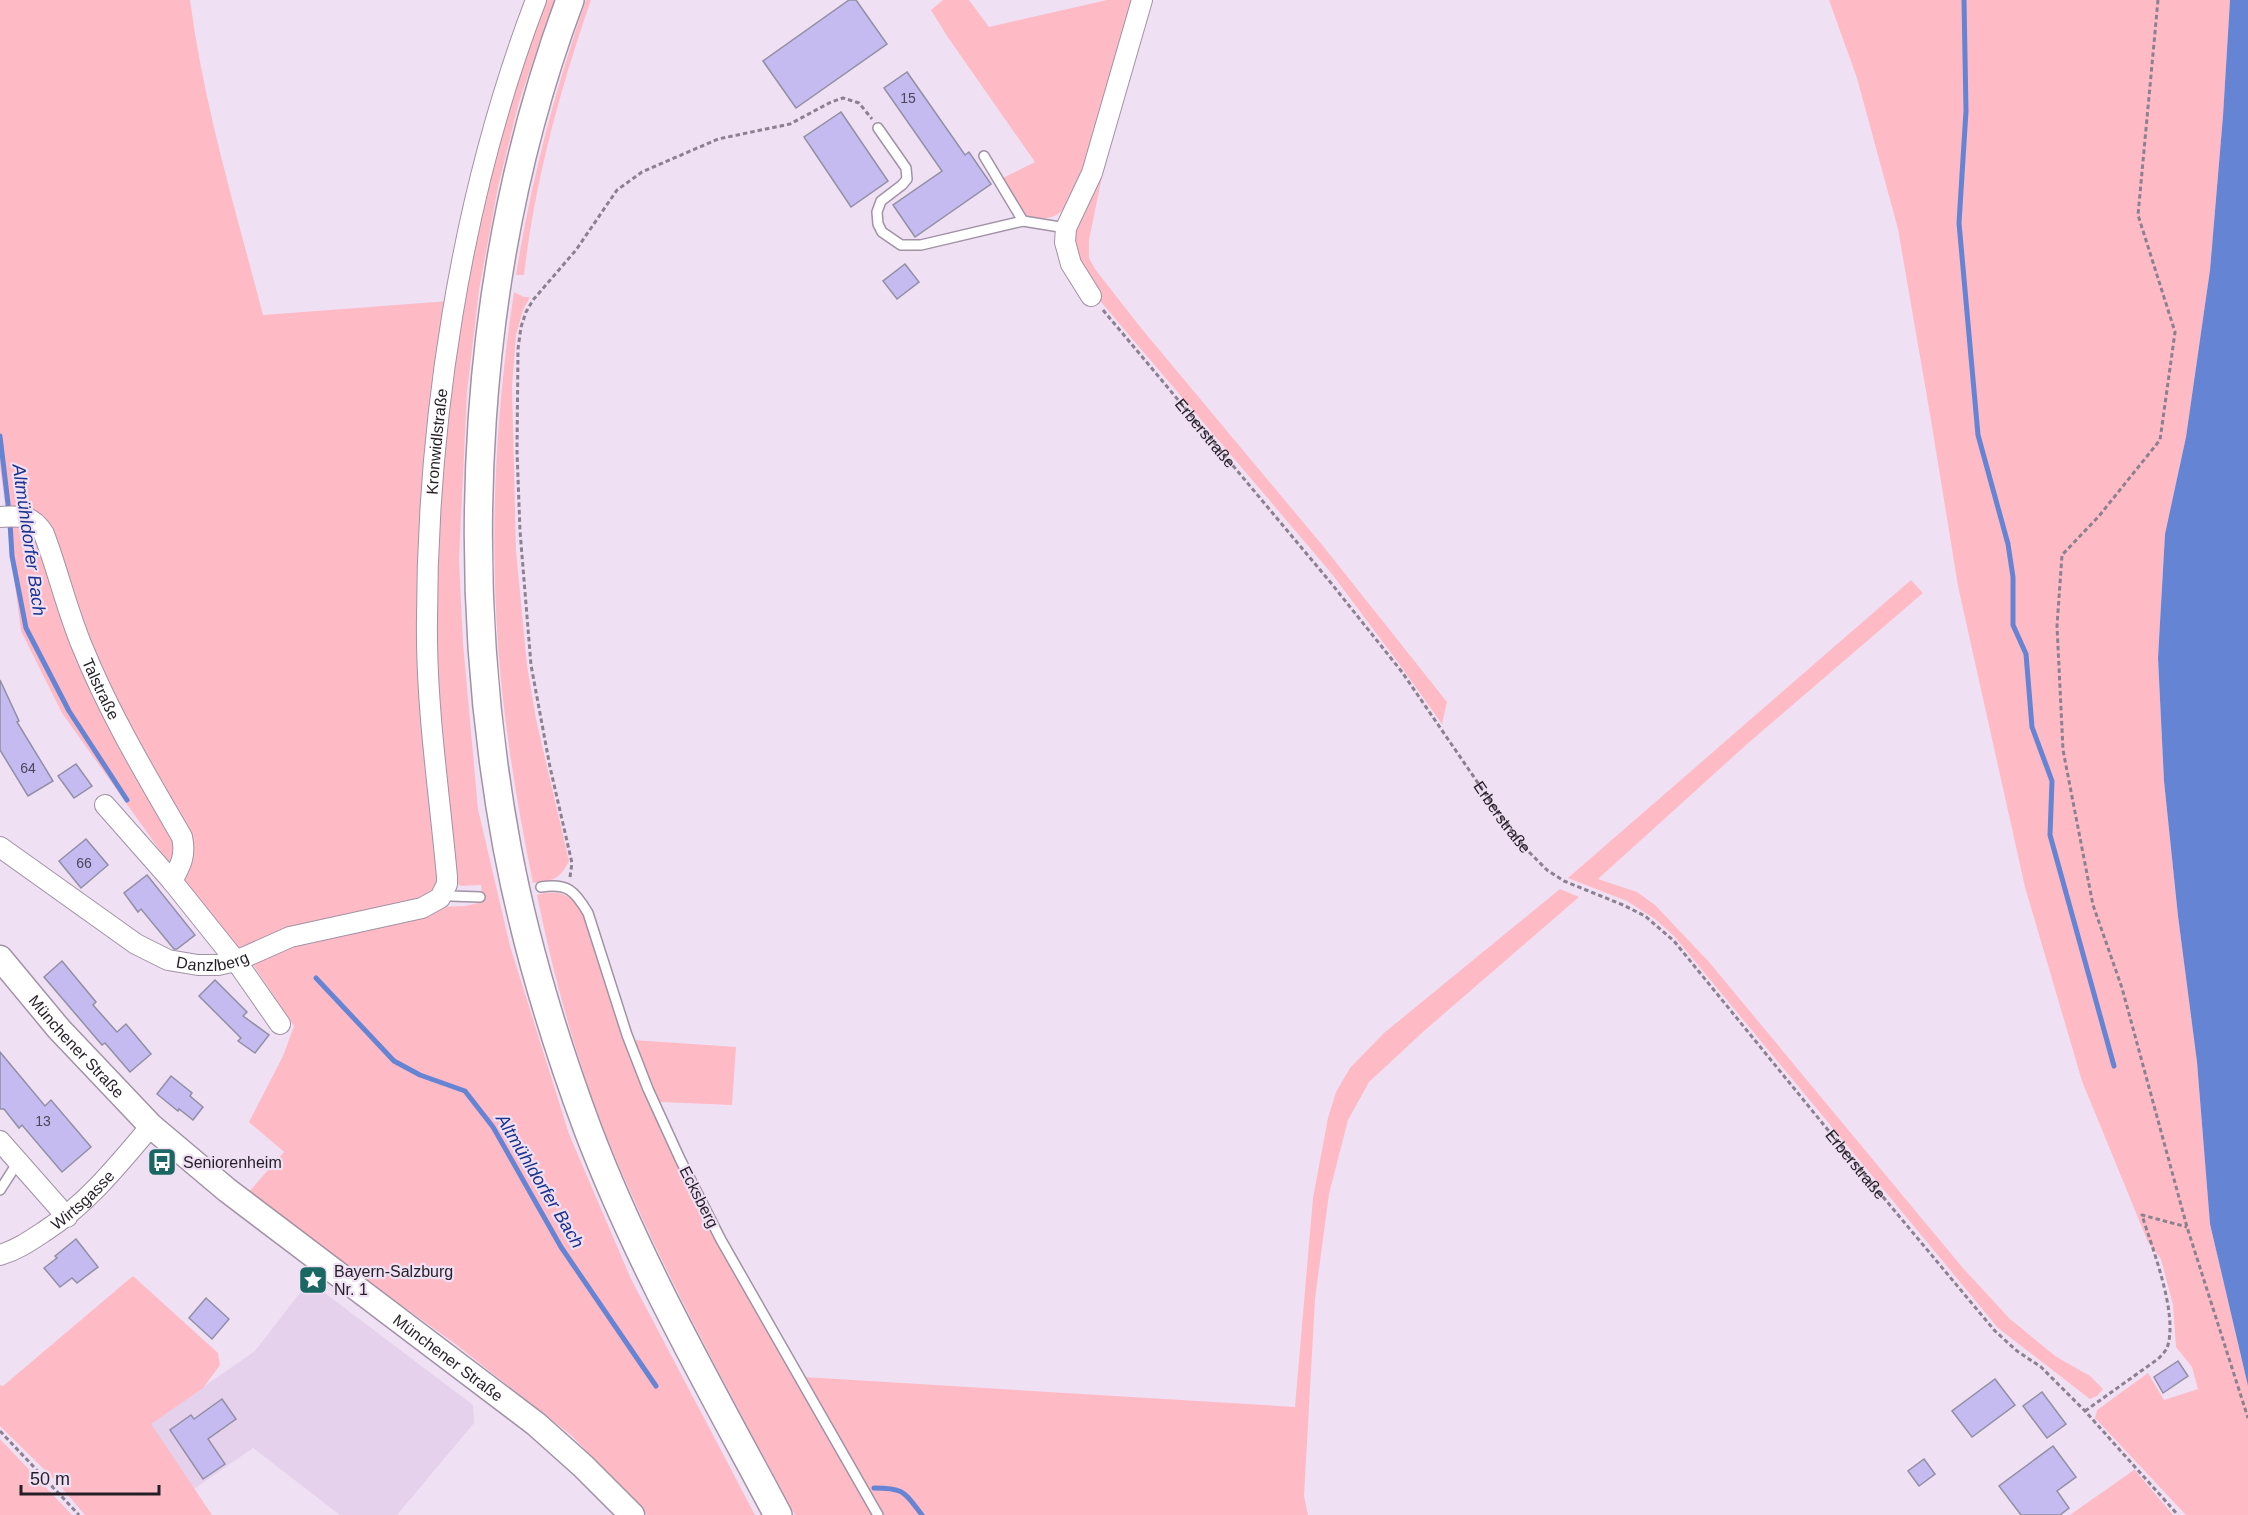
<svg xmlns="http://www.w3.org/2000/svg" width="2248" height="1515" viewBox="0 0 2248 1515" font-family="Helvetica,sans-serif">
  <rect width="100%" height="100%" fill="#efe0f4"/>
  <polygon fill="#e5d1ec" points="309,1281 473,1405 474,1423 397,1515 340,1515 253,1448 194,1489 150,1424 255,1351"/>
  <g fill="#febbc5">
    <path d="M 0,0 L 190,0 C 204,107 236,211 263,315 L 449,301 L 429,459 L 442,878 L 428,900 L 243,951 L 231,942 L 181,877 L 188,864 L 120,719 L 49,534 L 6,513 L 0,466 Z"/>
    <polygon points="540,0 556,0 544,28 519,102 498,187 479,290 467,392 459,560 463,643 478,809 510,946 569,1134 631,1279 755,1515 647,1515 572,1436 454,1343 247,1194 284,1152 249,1122 283,1056 294,1026 254,966 269,953 434,907 465,906 483,902 481,885 461,886 454,881 435,694 438,456 484,184"/>
    <path d="M 586,0 L 591,0 C 560,89 535,181 524,275 L 516,275 C 531,181 555,90 586,0 Z"/>
    <path d="M 943,0 L 969,0 L 989,27 L 1107,0 L 1136,0 L 1081,187 C 1064,210 1057,225 1025,216 L 1001,179 L 1035,162 L 947,36 L 931,10 Z"/>
    <polygon points="1829,0 2230,0 2223,116 2210,270 2186,437 2165,534 2158,658 2164,781 2178,916 2197,1062 2210,1224 2248,1386 2248,1515 2186,1515 2095,1418 2097,1410 2148,1373 2164,1400 2198,1389 2192,1367 2176,1347 2173,1305 2161,1259 2148,1242 2082,1081 2025,887 1958,586 1931,420 1898,229 1857,78"/>
    <polygon points="1115,113 1089,240 1089,258 1095,269 1141,328 1323,546 1447,702 1442,724 1400,665 1332,574 1084,282 1074,243 1076,227"/>
    <path d="M 514,292 L 524,297 L 530,297 L 523,310 L 516,335 L 512,386 L 516,551 L 527,665 L 536,719 L 569,861 C 559,881 553,880 533,883 C 520,819 509,755 502,690 C 488,557 494,423 514,292 Z"/>
    <polygon points="20,522 40,541 179,843 171,866 62,713 21,631 7,523"/>
    <polygon points="1911,580 1923,593 1746,745 1598,879 1637,892 1655,905 1709,962 1962,1267 2009,1318 2055,1356 2090,1376 2103,1389 2097,1396 2090,1399 1998,1328 1674,936 1655,919 1627,901 1568,878"/>
    <path d="M 1560,889 L 1579,897 L 1424,1031 L 1369,1082 L 1348,1120 L 1329,1194 L 1315,1299 L 1304,1496 L 1308,1515 L 795,1515 C 736,1405 675,1294 625,1180 C 585,1092 556,989 537,895 C 558,889 571,894 583,912 L 632,1058 L 790,1367 L 857,1488 L 863,1484 L 804,1377 L 1295,1407 L 1313,1198 L 1328,1118 L 1336,1092 L 1350,1068 L 1384,1033 Z"/>
    <polygon points="633,1040 736,1047 732,1105 660,1102"/>
    <polygon points="133,1276 218,1353 220,1365 203,1388 151,1424 212,1515 85,1515 55,1480 0,1426 0,1385 3,1386"/>
    <polygon points="0,1439 72,1515 0,1515"/>
    <polygon points="2134,1469 2173,1515 2070,1515 2134,1470"/>
  </g>
  <polygon fill="#6684d4" points="2230,0 2248,0 2248,1386 2210,1224 2197,1062 2178,916 2164,781 2158,658 2165,534 2186,437 2210,270 2223,116"/>
  <g fill="none" stroke-linecap="round" stroke-linejoin="round">
    <g stroke="#6684d4" stroke-width="5">
      <polyline points="1964,0 1966,111 1959,223 1978,435 2008,544 2013,577 2013,625 2026,654 2032,727 2052,781 2050,835 2114,1066"/>
      <polyline points="0,436 9,512"/>
      <polyline points="10,522 12,556 26,628 69,711 127,800"/>
      <polyline points="316,978 394,1061 420,1075 465,1091 493,1127 561,1247 656,1386"/>
      <path d="M 874,1488 C 905,1488 904,1492 922,1515"/>
    </g>
  </g>
  <g fill="#c5bbf1" stroke="#928fa5" stroke-width="1.5">
    <polygon points="849,0 856,0 887,44 796,108 763,61"/>
    <polygon points="907,72 965,155 969,152 991,184 915,237 893,205 942,171 884,88"/>
    <polygon points="841,112 888,181 851,207 804,137"/>
    <polygon points="905,264 919,282 897,299 883,281"/>
    <polygon points="0,680 19,721 17,722 53,781 28,796 0,750"/>
    <polygon points="76,764 92,786 74,798 58,776"/>
    <polygon points="86,839 108,865 81,888 59,861"/>
    <polygon points="147,875 195,935 177,949 174,949 141,909 138,912 124,893"/>
    <polygon points="62,961 96,1002 93,1005 117,1032 126,1024 151,1054 130,1072 105,1043 102,1045 44,977"/>
    <polygon points="215,980 247,1012 243,1016 269,1035 255,1053 238,1041 241,1038 199,996"/>
    <polygon points="0,1052 45,1106 51,1100 91,1147 62,1172 22,1125 19,1128 4,1109 0,1109"/>
    <polygon points="171,1076 192,1093 190,1096 203,1107 193,1120 179,1109 178,1111 157,1094"/>
    <polygon points="76,1239 98,1267 77,1283 72,1278 60,1287 44,1268 57,1258 55,1256"/>
    <polygon points="206,1298 229,1319 212,1339 189,1318"/>
    <polygon points="2178,1361 2188,1376 2163,1393 2154,1377"/>
    <polygon points="1995,1379 2015,1405 1972,1437 1952,1411"/>
    <polygon points="2042,1392 2066,1424 2047,1438 2023,1406"/>
    <polygon points="222,1399 236,1419 208,1439 225,1464 203,1479 170,1430 191,1415 194,1419"/>
    <polygon points="2053,1446 2076,1477 2057,1491 2069,1508 2060,1515 2021,1515 1999,1486"/>
    <polygon points="1924,1459 1935,1474 1919,1486 1908,1471"/>
  </g>
  <g fill="none" stroke-linecap="round" stroke-linejoin="round">
    <g stroke="#a192a5" stroke-width="12">
      <g id="service">
        <polyline points="878,128 906,168 907,179 902,185 881,201 877,212 878,224 882,232 901,245 921,245 1023,221 1066,228"/>
        <polyline points="984,156 1023,221"/>
        <path d="M 541,887 C 568,883 575,891 588,913 L 627,1035 L 648,1089 L 680,1159 L 721,1240 L 878,1515"/>
        <polyline points="444,891 451,896 480,897"/>
        <polyline points="0,1190 18,1162"/>
      </g>
    </g>
    <g stroke="#a192a5" stroke-width="22">
      <g id="minor">
        <polyline points="1091,296 1071,264 1065,242 1066,228 1092,173 1142,0"/>
        <path id="s2" d="M 0,517 C 21,516 32,514 44,534 C 58,571 67,610 82,646 C 109,713 146,775 182,837 C 186,855 181,865 172,881 L 236,961 L 280,1024"/>
        <polyline points="105,805 172,881"/>
        <path id="s3" d="M 0,847 L 136,944 L 168,960 L 198,965 L 218,965 L 236,961 L 290,937 L 422,908 L 440,898 L 447,884 L 447,877 C 440,799 428,720 427,642 C 425,430 460,198 536,0"/>
        <polyline points="0,1141 67,1217"/>
        <path id="s4" d="M 0,1255 C 17,1250 30,1241 45,1231 C 88,1203 118,1165 151,1126"/>
      </g>
    </g>
    <g stroke="#a192a5" stroke-width="27">
      <g id="tertiary">
        <path id="s5" d="M 0,958 L 59,1029 L 151,1126 L 227,1190 L 536,1424 L 583,1466 L 632,1515"/>
      </g>
    </g>
    <g stroke="#a192a5" stroke-width="30">
      <path id="secondary" d="M 570,0 C 471,265 456,570 507,847 C 525,943 554,1039 588,1130 C 639,1264 711,1389 778,1515"/>
    </g>
    <g stroke="#8c818f" stroke-width="3" stroke-dasharray="4.5 3" stroke-linecap="butt">
      <polyline points="2158,0 2138,215 2175,332 2160,440 2099,516 2062,555 2057,626 2063,750 2093,905 2122,988 2187,1227 2248,1418"/>
      <path id="s1" d="M 1103,310 L 1331,583 L 1402,672 L 1504,821 L 1528,851 L 1547,870 L 1564,881 L 1623,905 L 1645,916 L 1674,941 L 1863,1173 L 1995,1331 L 2017,1351 L 2041,1367 L 2085,1411 L 2178,1515"/>
      <polyline points="570,877 572,863 550,767 531,665 520,531 517,451 518,349 521,327 526,312 533,300 576,250 617,190 642,172 718,139 790,124 831,102 843,98 859,103 872,119"/>
      <path d="M 2085,1411 L 2158,1359 C 2161,1356 2165,1352 2167,1348 C 2179,1315 2152,1248 2142,1215 L 2187,1227"/>
      <polyline points="0,1431 79,1515"/>
    </g>
    <use href="#service" stroke="#fff" stroke-width="9"/>
    <use href="#minor" stroke="#fff" stroke-width="20"/>
    <use href="#tertiary" stroke="#fff" stroke-width="24"/>
    <use href="#secondary" stroke="#fff" stroke-width="27"/>
  </g>
  <defs>
    <g id="bus-square" transform="scale(1.5)"><rect x="-9" y="-9" width="18" height="18" rx="4" fill="#1a6763" stroke="#efe0f4"/><path d="M-5-6H5V4H4V6H2V4H-2V6H-4V4H-5ZM-3.5-4V0h7V-4ZM-3.5 1.2v1.5H-2V1.2ZM2 1.2v1.5H3.5V1.2Z" fill="#fff"/></g>
    <g id="sight-square" transform="scale(1.5)"><rect x="-9" y="-9" width="18" height="18" rx="4" fill="#1a6763" stroke="#efe0f4"/><path d="M0-6L1.8-2.2L6-1.7L2.9 1.2L3.7 5.4L0 3.3L-3.7 5.4L-2.9 1.2L-6-1.7L-1.8-2.2Z" fill="#fff"/></g>
  </defs>
  <g fill-rule="evenodd">
    <use href="#bus-square" x="162" y="1162"/>
    <use href="#sight-square" x="313" y="1280"/>
  </g>
  <g text-anchor="middle" dominant-baseline="central" stroke-width="4.5" stroke-linejoin="round" paint-order="stroke">
    <g font-size="14" fill="#4c4659">
      <text x="908" y="98">15</text>
      <text x="28" y="768">64</text>
      <text x="84" y="863">66</text>
      <text x="43" y="1121">13</text>
    </g>
    <g font-size="16" fill="#241f26" stroke="#efe0f4">
      <text stroke="none"><textPath href="#s1" startOffset="160">Erberstraße</textPath></text>
      <text stroke="none"><textPath href="#s3" startOffset="946">Kronwidlstraße</textPath></text>
      <text stroke="none"><textPath href="#s2" startOffset="216">Talstraße</textPath></text>
      <text stroke="none"><textPath href="#s1" startOffset="646">Erberstraße</textPath></text>
      <text stroke="none"><textPath href="#s3" startOffset="248">Danzlberg</textPath></text>
      <text stroke="none"><textPath href="#s5" startOffset="117">Münchener Straße</textPath></text>
      <text stroke="none"><textPath href="#s1" startOffset="1150">Erberstraße</textPath></text>
      <text transform="translate(699 1197) rotate(63)">Ecksberg</text>
      <text stroke="none"><textPath href="#s4" startOffset="100">Wirtsgasse</textPath></text>
      <text stroke="none"><textPath href="#s5" startOffset="603">Münchener Straße</textPath></text>
    </g>
    <g font-size="16" fill="#241f26" stroke="#efe0f4" text-anchor="start">
      <text x="183" y="1162">Seniorenheim</text>
      <text x="334" y="1271">Bayern-Salzburg<tspan x="334" dy="18">Nr. 1</tspan></text>
    </g>
    <g font-size="18" font-style="italic" fill="#1a318e" stroke="#efe0f4">
      <text transform="translate(29 540) rotate(82)">Altmühldorfer Bach</text>
      <text transform="translate(540 1181) rotate(59)">Altmühldorfer Bach</text>
    </g>
  </g>
  <path d="M21 1485v9h138v-9" fill="none" stroke="#241f26" stroke-width="3"/>
  <text x="30" y="1485" font-size="18" fill="#241f26" stroke="#efe0f4" stroke-width="4.5" paint-order="stroke">50 m</text>
</svg>
